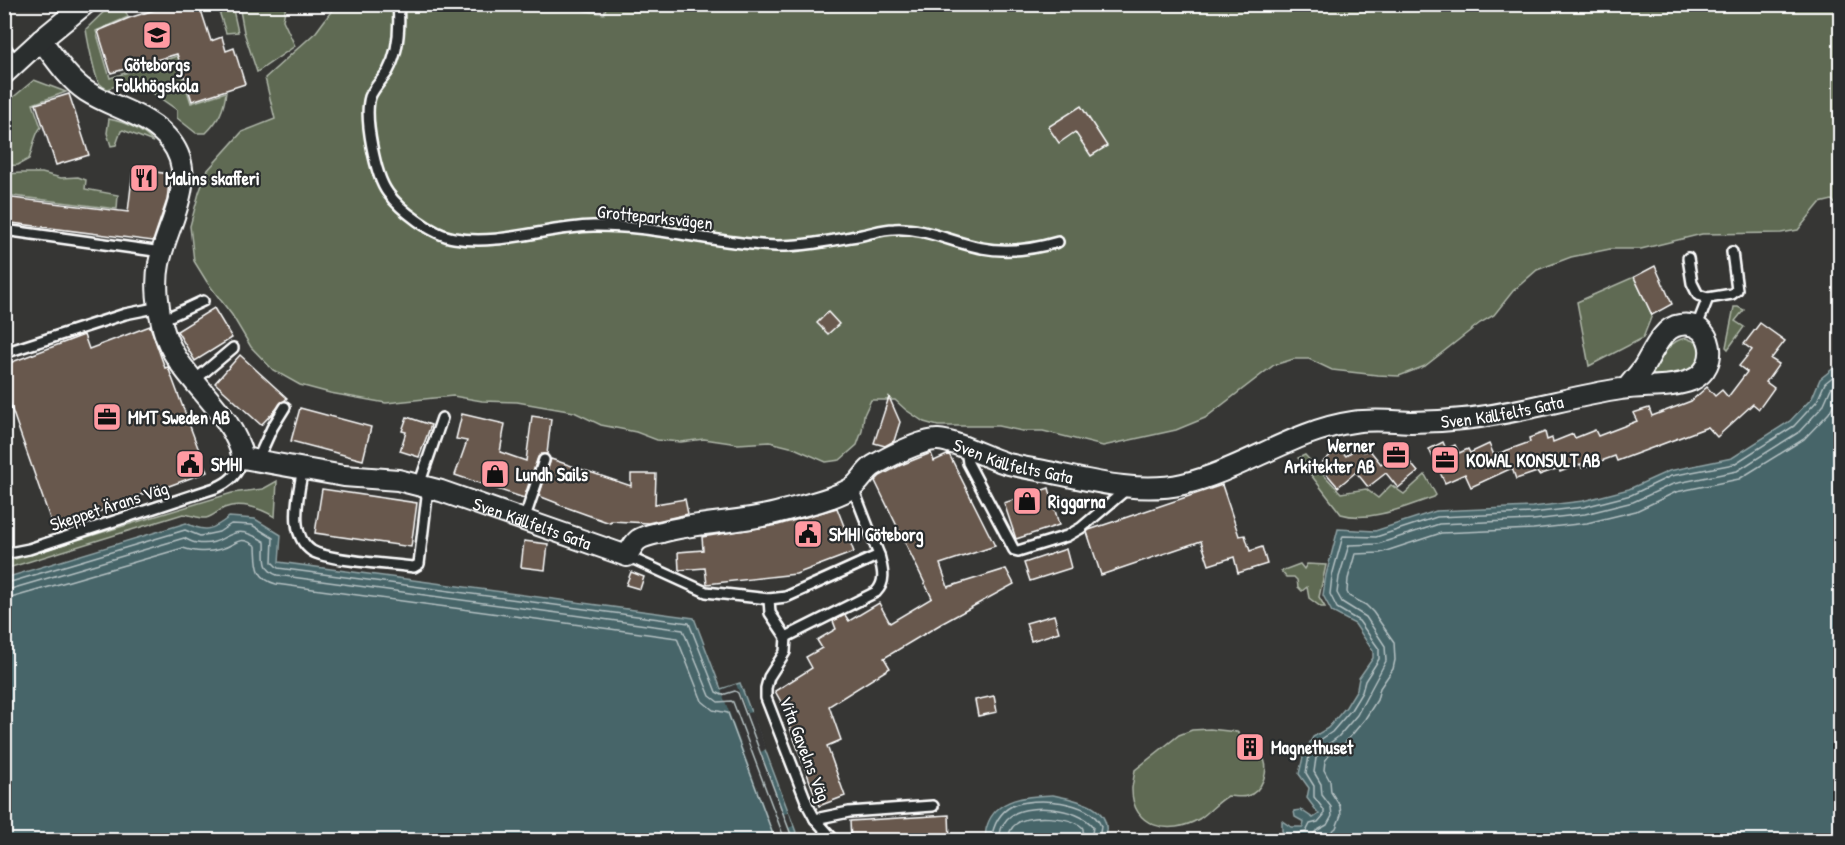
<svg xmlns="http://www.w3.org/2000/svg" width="1845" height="845" viewBox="0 0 1845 845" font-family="'Patrick Hand',sans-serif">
  <rect width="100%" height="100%" fill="#363634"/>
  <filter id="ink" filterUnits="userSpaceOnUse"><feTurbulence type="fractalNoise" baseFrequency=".0167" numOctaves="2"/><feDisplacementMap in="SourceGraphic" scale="12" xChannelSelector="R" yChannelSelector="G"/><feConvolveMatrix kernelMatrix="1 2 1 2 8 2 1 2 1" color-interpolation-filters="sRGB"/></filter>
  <g filter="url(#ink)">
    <g fill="#5e6b52" stroke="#aeb5a8" stroke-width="1.5">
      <polygon points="550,4 604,14 607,4 1840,5 1840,210 1832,200 1820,203 1798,230 1781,233 1702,234 1641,249 1610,249 1571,257 1537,270 1513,291 1494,315 1480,323 1425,366 1399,376 1377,375 1332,370 1309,359 1294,359 1274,365 1205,418 1176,430 1103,446 1043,431 1022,431 998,426 938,426 924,422 906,410 895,400 871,400 864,415 862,431 857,445 840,460 826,462 794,448 770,442 738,444 704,439 681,442 657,440 636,432 601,425 574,412 517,402 482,401 453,396 386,403 330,393 300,385 273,370 251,347 232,315 207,282 194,261 190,226 199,193 207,171 242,132 275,119 265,78 316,32 336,5"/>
      <path d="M 111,5 L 123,5 L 128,17 L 96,31 L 110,78 L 192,51 L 194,56 L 178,62 L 191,103 L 226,92 C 224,110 219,120 206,133 L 196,133 L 177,118 L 177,110 L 134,80 L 107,89 C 105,88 100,84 99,83 C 95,78 87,37 86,29 Z"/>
      <polygon points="217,5 232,5 238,32 226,33"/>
      <polygon points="239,5 286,5 283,20 295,46 257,72 244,32"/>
      <path d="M 34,80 L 66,92 L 33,104 L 41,127 C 34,135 33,149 29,159 L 18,165 L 5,166 L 5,104 Z"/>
      <path d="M 109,119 C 125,122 143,130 153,142 L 123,130 L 121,131 L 116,145 L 111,146 L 107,133 Z"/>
      <polygon points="22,173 42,173 61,178 78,177 86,180 85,189 118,195 117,209 5,195 5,174"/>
      <polygon points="1634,277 1652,315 1643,338 1589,366 1577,302"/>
      <polygon points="1734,307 1738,307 1744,310 1735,321 1744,327 1728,349 1726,347"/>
      <path d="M 1686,338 L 1696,342 L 1703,353 L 1693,372 L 1649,379 C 1657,364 1667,340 1686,338 Z"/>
      <path d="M 1305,455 L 1341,493 L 1366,489 L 1378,498 L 1391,485 L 1404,494 L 1425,475 L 1436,495 L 1434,497 C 1406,506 1370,523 1341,514 L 1298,458 Z"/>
      <path d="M 277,481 L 275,517 C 260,508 240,501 224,508 C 218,511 213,516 206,518 C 199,519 190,514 183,514 L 5,569 L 5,562 L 232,493 L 263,489 Z"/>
      <polygon points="1300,564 1304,569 1307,564 1326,565 1319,597 1325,607 1321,607 1309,598 1307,587 1302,591 1298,587 1297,580 1294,577 1286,577 1281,571"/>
      <path d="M 1210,729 L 1237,732 L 1241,735 L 1240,757 L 1262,756 C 1271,769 1262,792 1247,796 C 1242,798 1233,796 1228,796 C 1217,802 1209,813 1199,819 C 1170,836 1131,828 1132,788 C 1133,782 1134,776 1135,770 L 1179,735 L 1192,730 Z"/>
    </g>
    <g fill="#466569" stroke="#90a3a5" stroke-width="1.5">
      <polygon points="1840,363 1840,840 1289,840 1289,838 1282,831 1282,821 1291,827 1303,827 1304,822 1295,817 1294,811 1301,810 1313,818 1319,814 1307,798 1309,788 1299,774 1304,753 1313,737 1328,728 1346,707 1357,689 1359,678 1373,658 1373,651 1355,624 1332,612 1323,595 1326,575 1338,529 1375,531 1436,511 1532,507 1583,501 1629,489 1669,471 1732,458 1790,421 1812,398 1820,379"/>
      <path d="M 229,517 L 255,519 L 281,535 L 279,562 L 694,618 L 721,689 L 740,683 L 799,840 L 5,840 L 5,578 L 186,523 C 205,533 213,530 229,517 Z"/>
      <path d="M 1053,795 C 1078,800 1116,807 1104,840 L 985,840 C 986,836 985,830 987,826 C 996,797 1029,796 1053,795 Z"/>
    </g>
    <polygon fill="#363634" points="736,684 747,713 752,712 766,749 761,752 783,814 789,813 793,826 788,828 793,840 776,840 721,690"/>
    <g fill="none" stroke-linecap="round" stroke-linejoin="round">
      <g stroke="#b5c1c3" stroke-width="1.5">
        <polyline points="4,584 185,530 200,536 219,532 231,524 252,525 273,538 272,562 278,568 689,623 716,692 722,695 735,691 738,693 793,840"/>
        <path d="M 4,591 L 184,538 C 188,540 193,543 197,543 C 230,548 227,517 265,542 C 266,555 261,569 277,575 L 683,630 L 710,696 L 718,702 L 731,701 L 733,702 L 785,840"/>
        <path d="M 4,600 L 183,548 C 196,552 206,553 221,549 C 237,545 238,534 256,546 C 257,564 255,578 276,584 L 677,638 L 702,701 L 713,710 L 728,713 L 775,840"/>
        <path d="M 991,840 C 993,827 998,813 1012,806 C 1034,796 1091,800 1101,826 L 1099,840"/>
        <path d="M 999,840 C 1000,832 1001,826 1007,819 C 1024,801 1079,807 1093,827 L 1091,840"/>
        <path d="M 1008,840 C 1009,834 1010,828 1016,824 C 1028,814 1070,816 1082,827 C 1085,830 1082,836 1082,840"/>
        <polyline points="1295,840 1296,834 1306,832 1310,824 1318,822 1324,815 1324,810 1314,797 1314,786 1306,773 1309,756 1317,742 1332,732 1351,710 1362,692 1365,681 1379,659 1379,649 1359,621 1337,608 1330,594 1332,576 1343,536 1376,537 1437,517 1532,513 1584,507 1631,495 1671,476 1734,464 1794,426 1817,401 1825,383 1840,371"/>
        <polyline points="1304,840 1310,838 1316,831 1327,825 1332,816 1331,807 1322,795 1321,784 1314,772 1316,758 1323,748 1338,737 1357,715 1386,661 1385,646 1366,617 1342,602 1337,593 1339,577 1349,545 1378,544 1439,524 1533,520 1585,514 1633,502 1673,484 1737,471 1799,432 1823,406 1831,388 1840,381"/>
        <polyline points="1321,840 1336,828 1341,815 1340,806 1331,792 1330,781 1324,770 1325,761 1330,754 1345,743 1365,719 1377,700 1380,688 1393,669 1395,660 1394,642 1373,612 1366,605 1349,596 1347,592 1348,579 1355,554 1380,553 1441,533 1533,529 1587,523 1636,511 1676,492 1739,479 1804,439 1829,413 1840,392"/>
      </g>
    </g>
    <g fill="#67594e" stroke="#fff" stroke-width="1.5">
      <polygon points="173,4 199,4 211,41 222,37 226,51 234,48 245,84 192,101 177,54 111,73 98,31 129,18"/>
      <polygon points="69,94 89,155 56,165 36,104"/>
      <polygon points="1081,106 1107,146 1091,156 1075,132 1059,143 1048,127"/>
      <polygon points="133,169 170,174 167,200 153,241 4,222 4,197 128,212"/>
      <polygon points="1655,266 1672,304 1652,315 1634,277"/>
      <polygon points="214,308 232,338 195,361 177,331"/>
      <polygon points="828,312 839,324 828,334 817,323"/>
      <polygon points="1760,323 1785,341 1771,359 1779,364 1766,382 1774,388 1759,409 1753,404 1717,437 1708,427 1617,461 1615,456 1582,468 1581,464 1560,472 1559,468 1539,475 1537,472 1516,479 1512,468 1471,487 1465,474 1445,483 1429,449 1443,442 1446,449 1455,445 1459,453 1468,449 1470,453 1489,444 1494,455 1530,442 1529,438 1545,432 1547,440 1552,438 1553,442 1573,434 1575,438 1595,430 1598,436 1637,421 1633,413 1649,408 1652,416 1691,401 1707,387 1715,396 1722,390 1728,397 1747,372 1739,366 1752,350 1744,344"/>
      <polygon points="150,326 165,368 168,367 207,472 166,487 165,485 54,530 4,387 4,365 84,335 89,349"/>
      <polygon points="240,355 287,398 261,425 215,383"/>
      <polygon points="889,397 900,422 894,441 885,446 874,443"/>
      <polygon points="300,408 371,427 363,460 291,441"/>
      <polygon points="462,414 505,424 500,452 526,461 532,416 551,419 547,454 542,454 538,457 524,498 455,475 467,441 456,439"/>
      <polygon points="407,417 431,425 419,457 400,451 406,432 402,431"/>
      <polygon points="1359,446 1364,452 1368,448 1381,464 1399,449 1418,472 1398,488 1386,473 1368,487 1356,472 1338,487 1319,465 1339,448 1346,456"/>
      <polygon points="931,453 934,461 949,454 995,546 940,564 948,587 1006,569 1014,584 941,624 884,658 890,668 829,706 841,740 827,746 845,796 819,806 786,717 789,716 775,691 812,668 806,657 822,648 817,640 836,629 833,621 845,615 849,621 879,603 890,623 932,598 875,481 880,476 901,465"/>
      <polygon points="551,459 631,486 631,474 656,474 655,504 685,499 688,514 648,523 611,521 610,523 557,504 557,503 539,496"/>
      <polygon points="1222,485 1239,536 1245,535 1250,551 1262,547 1267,564 1238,573 1234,557 1209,565 1201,541 1101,575 1087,532 1089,530"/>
      <polygon points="1049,488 1059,525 1016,539 1004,503"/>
      <polygon points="322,489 417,503 411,547 315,533"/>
      <polygon points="837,508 854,552 796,574 707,584 705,568 679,570 678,552 703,550 702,537 778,525"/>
      <polygon points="524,541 548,544 545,570 521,567"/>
      <polygon points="1066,549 1071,568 1030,581 1024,563"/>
      <polygon points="631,572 644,577 640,589 626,585"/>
      <polygon points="1054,615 1059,632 1031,641 1026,623"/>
      <polygon points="994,696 997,712 978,716 975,700"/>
      <polygon points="949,815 950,840 851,840 850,821"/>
    </g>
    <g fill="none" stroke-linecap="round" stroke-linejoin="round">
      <g stroke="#fff" stroke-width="14">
        <g id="lane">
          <path d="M 398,4 C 400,27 399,51 388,71 C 383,79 374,87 370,97 C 364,117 375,176 388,193 C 400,210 433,235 454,238 C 500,246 547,227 593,226 C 655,225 716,244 777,246 C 806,246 834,240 862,235 C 873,233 883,229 894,229 C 924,227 953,243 982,248 C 1007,253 1034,249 1058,242"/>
          <polyline points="4,46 17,63"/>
          <polyline points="4,230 162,252"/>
          <polyline points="1688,258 1692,283 1698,295 1708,298"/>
          <polyline points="162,320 203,301"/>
          <polyline points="1697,326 1708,298 1732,294 1737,290 1732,252"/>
          <polyline points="4,353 125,314 160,307"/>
          <polyline points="195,380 233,348"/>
          <polyline points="966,449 968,463 1014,550 1018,551 1067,536 1081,528 1128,488"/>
          <polyline points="257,461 272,428 285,407"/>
          <path d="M 303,468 C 300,485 295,506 297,524 C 298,534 303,545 312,551 C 329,561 392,564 414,567 L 419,564 L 428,488"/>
          <polyline points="419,485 442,418"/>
          <polyline points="524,520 544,460"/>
          <path d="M 4,554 L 29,549 L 215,488 C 230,482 238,474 243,458"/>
          <polyline points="627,556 706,592 769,599 786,597 879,555 853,488"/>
          <polyline points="769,599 770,613 786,637 785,652 769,677 766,688 766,698 808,806 815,819 834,840"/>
          <path d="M 786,637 L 876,592 C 887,581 882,568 879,555"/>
          <polyline points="815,819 849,812 933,806"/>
        </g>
      </g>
      <g stroke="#fff" stroke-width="24">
        <g id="street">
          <path id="s1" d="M 41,40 C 54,57 68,79 86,91 C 114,109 150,114 171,142 C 200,180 166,225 159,264 C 155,283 158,309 163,328 C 176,378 231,406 243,458 L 344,476 L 398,480 L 441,491 L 627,556 C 630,551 633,544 638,540 C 645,535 654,534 662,532 C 701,521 744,523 783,511 C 805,505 830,500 850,489 C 860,484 864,472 873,466 C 886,458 923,439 938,440 C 956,441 986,457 1005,463 C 1019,467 1034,469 1049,472 C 1091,481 1140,494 1183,484 C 1240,471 1295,430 1353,422 C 1372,419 1392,421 1411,422 C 1428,422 1446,421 1463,419 C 1517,414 1568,397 1621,389 C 1644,385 1669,389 1692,380 C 1721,367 1714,320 1680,325 C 1662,327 1652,354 1643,368 C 1638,375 1632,381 1627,388"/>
          <polyline points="4,74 41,40 85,4"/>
        </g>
      </g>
      <use href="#lane" stroke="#2a2d2e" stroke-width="9"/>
      <use href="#street" stroke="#2a2d2e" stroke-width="20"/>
    </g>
  </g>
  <defs>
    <g id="university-square" transform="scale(1.5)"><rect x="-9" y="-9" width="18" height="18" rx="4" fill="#ff9aa2" stroke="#2a2d2e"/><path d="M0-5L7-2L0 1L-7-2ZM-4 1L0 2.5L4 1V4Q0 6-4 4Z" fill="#111"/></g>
    <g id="restaurant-square" transform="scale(1.5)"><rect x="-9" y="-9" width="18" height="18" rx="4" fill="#ff9aa2" stroke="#2a2d2e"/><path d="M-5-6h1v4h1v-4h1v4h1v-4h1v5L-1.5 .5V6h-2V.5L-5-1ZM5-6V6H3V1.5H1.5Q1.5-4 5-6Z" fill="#111"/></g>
    <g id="office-square" transform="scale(1.5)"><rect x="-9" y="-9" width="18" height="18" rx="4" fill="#ff9aa2" stroke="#2a2d2e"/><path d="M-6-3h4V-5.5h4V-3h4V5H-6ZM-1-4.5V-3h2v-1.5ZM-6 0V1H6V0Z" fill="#111"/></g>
    <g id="civic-square" transform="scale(1.5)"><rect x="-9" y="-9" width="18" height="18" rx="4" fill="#ff9aa2" stroke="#2a2d2e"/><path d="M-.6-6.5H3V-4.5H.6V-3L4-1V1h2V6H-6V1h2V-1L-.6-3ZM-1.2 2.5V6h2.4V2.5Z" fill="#111"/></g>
    <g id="shop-square" transform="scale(1.5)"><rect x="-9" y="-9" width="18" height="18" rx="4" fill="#ff9aa2" stroke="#2a2d2e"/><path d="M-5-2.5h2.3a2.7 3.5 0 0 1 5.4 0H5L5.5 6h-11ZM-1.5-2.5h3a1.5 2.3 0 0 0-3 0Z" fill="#111"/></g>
    <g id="building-square" transform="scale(1.5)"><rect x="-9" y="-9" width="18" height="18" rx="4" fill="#ff9aa2" stroke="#2a2d2e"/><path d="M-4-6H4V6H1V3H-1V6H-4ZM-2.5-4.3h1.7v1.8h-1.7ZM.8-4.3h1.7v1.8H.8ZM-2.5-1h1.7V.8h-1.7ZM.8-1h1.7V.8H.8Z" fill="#111"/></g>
  </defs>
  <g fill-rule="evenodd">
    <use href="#university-square" x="157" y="35"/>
    <use href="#restaurant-square" x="144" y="178"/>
    <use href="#office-square" x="107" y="417"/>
    <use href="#office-square" x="1396" y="455"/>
    <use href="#office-square" x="1445" y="460"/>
    <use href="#civic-square" x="190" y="464"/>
    <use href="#shop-square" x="495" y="474"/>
    <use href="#shop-square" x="1027" y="501"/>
    <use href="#civic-square" x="808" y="534"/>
    <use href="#building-square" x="1250" y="747"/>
  </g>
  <g text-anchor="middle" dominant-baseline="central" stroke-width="4.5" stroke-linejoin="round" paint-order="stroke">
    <g font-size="18" font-weight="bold" fill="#fff" stroke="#2a2d2e" text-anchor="start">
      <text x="157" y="64" text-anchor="middle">Göteborgs<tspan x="157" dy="21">Folkhögskola</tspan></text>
      <text x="165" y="178">Malins skafferi</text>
      <text x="128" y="417">MMT Sweden AB</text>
      <text x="1375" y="445" text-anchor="end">Werner<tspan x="1375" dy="21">Arkitekter AB</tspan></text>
      <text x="1466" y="460">KOWAL KONSULT AB</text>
      <text x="211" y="464">SMHI</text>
      <text x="516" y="474">Lundh Sails</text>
      <text x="1048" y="501">Riggarna</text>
      <text x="829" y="534">SMHI Göteborg</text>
      <text x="1271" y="747">Magnethuset</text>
    </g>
    <g font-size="18" fill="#fff" stroke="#2a2d2e">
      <text transform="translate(655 217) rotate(6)">Grotteparksvägen</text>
      <text stroke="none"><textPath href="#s1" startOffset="1838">Sven Källfelts Gata</textPath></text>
      <text stroke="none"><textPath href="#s1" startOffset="1334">Sven Källfelts Gata</textPath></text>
      <text transform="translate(109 506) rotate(-18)">Skeppet Ärans Väg</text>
      <text stroke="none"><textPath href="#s1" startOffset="813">Sven Källfelts Gata</textPath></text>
      <text transform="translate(805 749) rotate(69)">Vita Gavelns Väg</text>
    </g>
  </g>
  <rect width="1845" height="845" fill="none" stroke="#2a2d2e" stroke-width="24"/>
  <rect x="12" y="12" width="1821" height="821" fill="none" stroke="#fff" stroke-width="2" filter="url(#ink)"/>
</svg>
